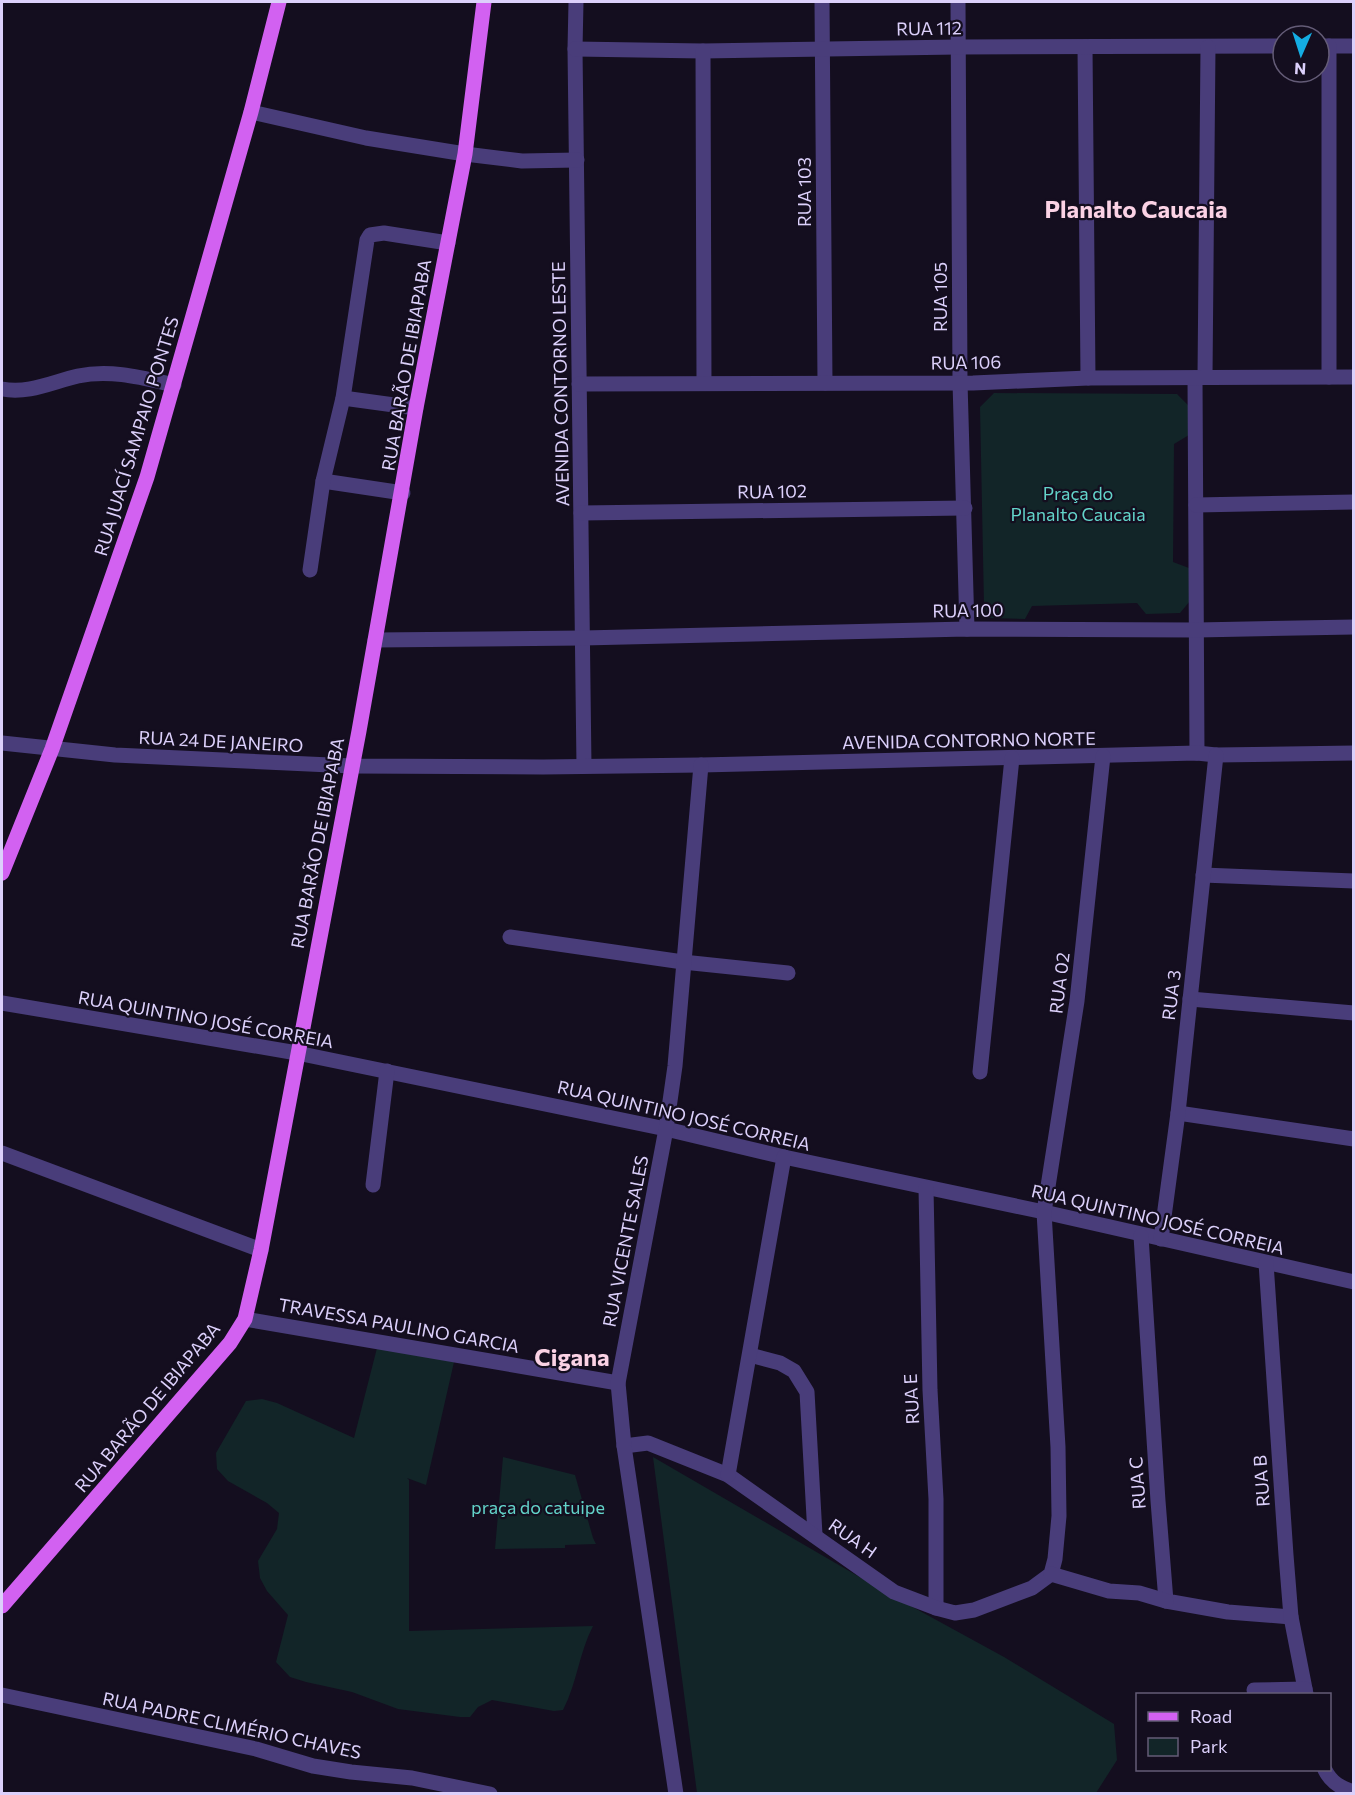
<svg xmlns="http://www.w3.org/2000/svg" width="1355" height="1795" viewBox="0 0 1355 1795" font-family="Commissioner,sans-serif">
  <rect width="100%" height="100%" fill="#140e1f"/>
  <g fill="#122528">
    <polygon points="994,393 1177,394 1189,406 1189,435 1174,444 1173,562 1189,568 1190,601 1180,613 1146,614 1137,603 1032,606 1025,619 989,618 984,605 980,407"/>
    <path d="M 377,1348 L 454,1362 L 426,1485 L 407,1478 L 409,1480 L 409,1631 L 593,1626 C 579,1653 577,1683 563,1710 L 554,1711 L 492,1700 L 478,1707 L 470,1717 L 460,1717 L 398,1709 L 352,1692 L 306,1682 L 290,1677 L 276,1662 L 288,1615 L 267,1591 L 260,1578 L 258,1561 L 277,1529 L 279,1513 L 267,1503 L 228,1481 L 217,1469 L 216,1453 L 246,1401 L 262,1399 L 277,1403 L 354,1438 Z"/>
    <polygon points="503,1457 575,1475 593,1538 596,1544 565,1545 565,1548 495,1549"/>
    <polygon points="653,1457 887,1593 1004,1657 1114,1724 1117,1760 1096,1793 697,1793"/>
  </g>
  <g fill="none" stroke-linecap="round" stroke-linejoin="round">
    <g stroke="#493d7a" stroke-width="15">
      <polyline points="576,2 575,49 584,766"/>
      <polyline points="822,2 825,383"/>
      <polyline points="958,2 960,382 967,629"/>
      <polyline points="1319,46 1354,46"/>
      <polyline points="1329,46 1329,377"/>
      <polyline points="1085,47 1088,378"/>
      <polyline points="575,49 703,51 958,47 1283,46"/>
      <polyline points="703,51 704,383"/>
      <polyline points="251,112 366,138 465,154 522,161 577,160"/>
      <polyline points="1205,377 1208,47"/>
      <polyline points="1195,378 1197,753"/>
      <polyline points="579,384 973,383 1088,378 1354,377"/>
      <path d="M 2,389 C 29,394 52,382 78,376 C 111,369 143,378 174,385"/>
      <polyline points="343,398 416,408"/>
      <polyline points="323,481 403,493"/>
      <polyline points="1196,505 1354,502"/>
      <polyline points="581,513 965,508"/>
      <polyline points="310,570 323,481 343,398 367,240 370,235 384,233 448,243"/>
      <polyline points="375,640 583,638 967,629 1197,630 1354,627"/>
      <polyline points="2,743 115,755 352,766 543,767 701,765 1197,753 1216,755 1354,753"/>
      <polyline points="1203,875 1354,881"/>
      <polyline points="510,937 683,962 788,973"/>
      <polyline points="1190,999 1354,1013"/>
      <polyline points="2,1003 297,1053 666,1129 784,1157 1044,1212 1354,1282"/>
      <polyline points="980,1072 1012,758"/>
      <polyline points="1178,1113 1354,1139"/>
      <polyline points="2,1153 261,1250"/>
      <polyline points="373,1185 387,1071"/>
      <polyline points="926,1188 930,1390 936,1499 936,1608"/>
      <polyline points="1141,1236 1158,1501 1166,1601 1228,1612 1291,1617"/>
      <polyline points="1161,1239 1178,1113 1216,755"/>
      <polyline points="1266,1263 1286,1555 1291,1617 1306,1694"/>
      <polyline points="245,1319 618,1383"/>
      <polyline points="750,1355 780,1363 794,1371 807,1392 815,1535"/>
      <polyline points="624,1446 648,1443 728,1475 894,1592 936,1608 955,1613 974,1610 1032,1588 1051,1574 1055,1559 1059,1516 1058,1447 1044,1212 1077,1001 1103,756"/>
      <polyline points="728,1475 784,1157"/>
      <polyline points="1051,1574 1109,1591 1139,1593 1166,1601"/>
      <polyline points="1254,1690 1305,1689"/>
      <polyline points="2,1695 256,1749 313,1766 351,1772 412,1778 490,1794"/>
      <path d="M 1325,1770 C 1331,1782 1340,1788 1354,1792"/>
      <polyline points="676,1794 624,1446 618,1383 666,1129 675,1066 701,765"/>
    </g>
    <g stroke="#d261f1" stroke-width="15">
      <polyline points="2,873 52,749 147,477 251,112 279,2"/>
      <polyline points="2,1606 230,1343 245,1319 261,1250 359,731 416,408 465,154 484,2"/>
    </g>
  </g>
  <g text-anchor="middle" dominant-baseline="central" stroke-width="4.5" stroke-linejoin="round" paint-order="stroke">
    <g font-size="18" fill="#dcd0fb" stroke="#140e1f">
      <text transform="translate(929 28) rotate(-1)">RUA 112</text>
      <text transform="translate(804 192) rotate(-90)">RUA 103</text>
      <text transform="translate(940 297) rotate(-90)">RUA 105</text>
      <text transform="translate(966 362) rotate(-1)">RUA 106</text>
      <text transform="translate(406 365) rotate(-80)">RUA BARÃO DE IBIAPABA</text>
      <text transform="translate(560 384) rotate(-91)">AVENIDA CONTORNO LESTE</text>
      <text transform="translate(136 436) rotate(-73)">RUA JUACÍ SAMPAIO PONTES</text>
      <text transform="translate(772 491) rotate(-1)">RUA 102</text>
      <text transform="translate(968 610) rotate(-1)">RUA 100</text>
      <text transform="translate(969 740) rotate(-1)">AVENIDA CONTORNO NORTE</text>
      <text transform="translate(221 741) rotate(3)">RUA 24 DE JANEIRO</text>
      <text transform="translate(317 843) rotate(-79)">RUA BARÃO DE IBIAPABA</text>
      <text transform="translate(1059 983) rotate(-83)">RUA 02</text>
      <text transform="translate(1171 995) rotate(-83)">RUA 3</text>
      <text transform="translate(206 1019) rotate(10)">RUA QUINTINO JOSÉ CORREIA</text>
      <text transform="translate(684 1115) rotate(13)">RUA QUINTINO JOSÉ CORREIA</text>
      <text transform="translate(1158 1219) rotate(13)">RUA QUINTINO JOSÉ CORREIA</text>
      <text transform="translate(625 1241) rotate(-79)">RUA VICENTE SALES</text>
      <text transform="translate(399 1325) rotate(10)">TRAVESSA PAULINO GARCIA</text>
      <text transform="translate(911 1399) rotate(-93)">RUA E</text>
      <text transform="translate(147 1407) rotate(-50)">RUA BARÃO DE IBIAPABA</text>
      <text transform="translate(1261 1481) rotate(-94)">RUA B</text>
      <text transform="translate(1137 1483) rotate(-94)">RUA C</text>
      <text transform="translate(853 1538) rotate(35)">RUA H</text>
      <text transform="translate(232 1725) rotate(12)">RUA PADRE CLIMÉRIO CHAVES</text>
    </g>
    <g font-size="18" fill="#63d4ca" stroke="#140e1f">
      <text x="1078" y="493">Praça do<tspan x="1078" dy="21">Planalto Caucaia</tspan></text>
      <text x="538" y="1507">praça do catuipe</text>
    </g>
    <g font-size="24" font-weight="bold" fill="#fbd2e5" stroke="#140e1f">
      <text x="1136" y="208">Planalto Caucaia</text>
      <text x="572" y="1356">Cigana</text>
    </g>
  </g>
  <rect width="1355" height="1795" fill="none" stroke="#dcd0fb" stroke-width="6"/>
  <rect x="1136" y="1693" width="195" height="78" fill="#140e1f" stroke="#645c77" stroke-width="1.5"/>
  <rect x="1148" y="1712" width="30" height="9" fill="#d261f1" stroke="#645c77" stroke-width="1.5"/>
  <text x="1190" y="1723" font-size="18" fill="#dcd0fb">Road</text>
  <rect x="1148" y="1738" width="30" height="18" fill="#122528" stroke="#645c77" stroke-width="1.5"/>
  <text x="1190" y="1753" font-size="18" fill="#dcd0fb">Park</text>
  <g transform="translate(1301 54) rotate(183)"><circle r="28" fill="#140e1f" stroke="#645c77" stroke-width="1.5"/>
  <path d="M0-4.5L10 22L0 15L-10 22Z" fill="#14ade3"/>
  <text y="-9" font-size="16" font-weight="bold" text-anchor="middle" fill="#dcd0fb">N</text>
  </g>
</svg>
